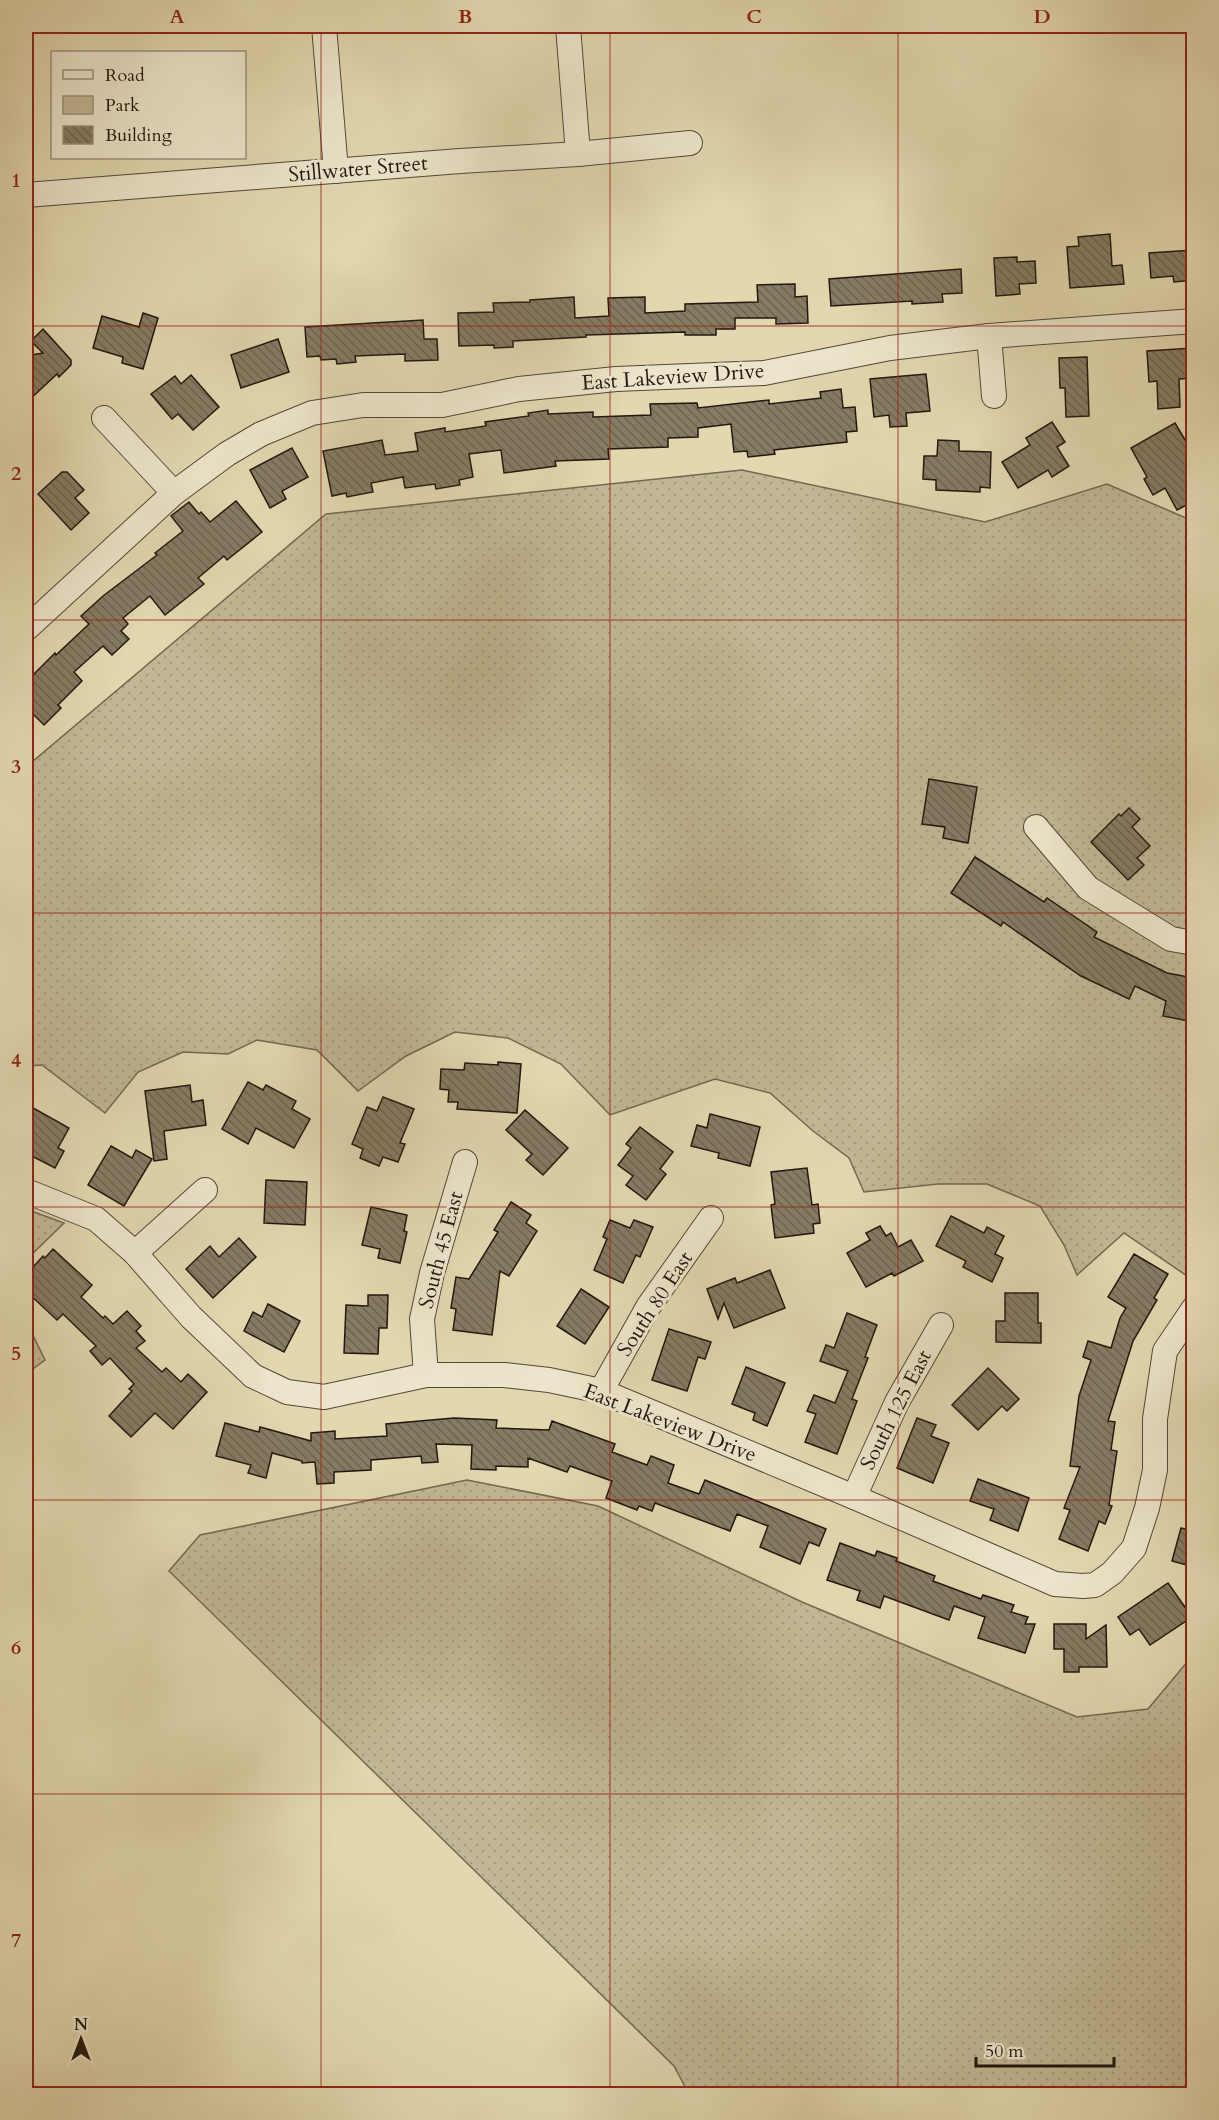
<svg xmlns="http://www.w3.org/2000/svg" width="1219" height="2120" viewBox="0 0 1219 2120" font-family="Cardo,serif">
  <defs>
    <pattern id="green-dots" width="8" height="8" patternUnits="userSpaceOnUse" patternTransform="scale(1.5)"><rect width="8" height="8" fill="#c1b794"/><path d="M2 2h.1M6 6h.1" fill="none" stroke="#a69d7f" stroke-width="1.8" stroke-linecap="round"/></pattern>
    <pattern id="building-back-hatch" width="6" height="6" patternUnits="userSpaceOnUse" patternTransform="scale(1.5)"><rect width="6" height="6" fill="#867b63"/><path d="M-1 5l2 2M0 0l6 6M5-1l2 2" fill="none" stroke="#6d6450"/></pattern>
  </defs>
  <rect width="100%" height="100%" fill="#e2d7af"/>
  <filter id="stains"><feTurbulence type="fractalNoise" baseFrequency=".00333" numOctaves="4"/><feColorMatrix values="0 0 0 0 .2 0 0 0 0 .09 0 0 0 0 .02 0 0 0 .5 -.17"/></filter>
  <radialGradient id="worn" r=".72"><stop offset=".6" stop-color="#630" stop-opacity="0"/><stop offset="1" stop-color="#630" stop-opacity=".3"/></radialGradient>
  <g fill="url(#green-dots)" stroke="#726852" stroke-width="1.5">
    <polygon points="742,470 985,522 1107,484 1193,521 1193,1280 1124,1233 1077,1275 1064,1245 1040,1206 987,1184 938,1184 864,1192 849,1158 813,1131 770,1093 715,1079 610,1115 561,1064 508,1038 455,1032 406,1056 358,1091 317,1050 257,1040 228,1054 183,1052 138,1072 105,1113 42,1065 26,1066 26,767 326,514"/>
    <polygon points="26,1209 64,1223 26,1260"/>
    <polygon points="26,1321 45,1360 26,1374"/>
    <polygon points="467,1480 598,1506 802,1602 1077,1717 1148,1709 1193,1655 1193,2094 689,2094 674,2066 169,1571 200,1535"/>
  </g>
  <g fill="url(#building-back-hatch)" stroke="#221810" stroke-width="1.5">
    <polygon points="1110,234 1112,266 1122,265 1124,284 1070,288 1067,247 1079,246 1078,237"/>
    <polygon points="1194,250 1194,280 1174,282 1173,276 1151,278 1149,253"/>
    <polygon points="1017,257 1017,262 1035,261 1036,283 1019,284 1020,294 996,296 994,258"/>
    <polygon points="961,269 962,293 942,294 943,302 912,304 912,301 831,306 829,279"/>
    <polygon points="795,284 795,297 807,296 808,323 776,324 776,318 735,318 735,329 716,329 716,335 685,335 685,332 586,335 586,337 513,341 513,347 494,348 494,345 459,346 458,313 494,312 493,303 530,302 530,300 574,297 575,318 609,316 608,298 645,297 645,313 685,311 685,304 758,302 757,285"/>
    <polygon points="143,313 158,318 143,369 122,363 123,357 93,348 102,316 139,327"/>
    <polygon points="423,320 424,339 437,339 438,360 405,361 405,354 355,356 356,362 337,364 336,359 321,360 320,356 307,357 305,327"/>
    <polygon points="43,329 71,360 71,365 59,377 57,374 26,403 26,356 43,353 31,341"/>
    <polygon points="278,339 289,372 241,388 231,355"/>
    <polygon points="1193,348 1194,378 1179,379 1180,407 1158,409 1157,381 1149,382 1147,351"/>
    <polygon points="1087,357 1089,416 1066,417 1065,388 1060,388 1059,358"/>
    <polygon points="926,374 930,411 906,413 907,426 890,427 889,415 874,417 870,379"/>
    <polygon points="191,375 219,407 193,430 178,414 172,419 151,394 175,376 181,384"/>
    <polygon points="841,389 843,408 855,407 857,431 846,432 847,442 774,450 775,454 748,457 747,451 734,452 731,424 698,428 698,437 668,438 668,447 608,449 609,459 555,461 556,466 504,473 501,450 469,454 473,477 459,480 460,485 436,489 435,484 405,488 403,477 371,483 373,492 347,497 346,493 332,496 323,451 382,440 385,455 418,451 415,433 445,428 445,432 486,426 485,422 529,416 528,413 548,410 548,414 593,412 593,417 651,415 650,404 697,403 698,408 769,400 769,404 821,398 820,392"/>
    <polygon points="1052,422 1065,442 1057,447 1069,466 1052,477 1048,470 1018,488 1002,462 1030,445 1026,438"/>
    <polygon points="1175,423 1194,455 1194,501 1177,510 1165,488 1153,495 1144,479 1147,477 1131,448"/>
    <polygon points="938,440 959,441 959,451 991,452 990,488 980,487 980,492 936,490 936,480 923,479 924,456 937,456"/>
    <polygon points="292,448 308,477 282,491 286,499 270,508 250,470"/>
    <polygon points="62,472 67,472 84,490 75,498 89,513 71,530 38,494"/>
    <polygon points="236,501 262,532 227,560 224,556 198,578 204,584 165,615 150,596 123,618 128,624 121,631 129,639 112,655 103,646 74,672 82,681 58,705 61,708 44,725 26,707 26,682 55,653 56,655 89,624 81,616 103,596 157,555 155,553 183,531 171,516 189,502 199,514 201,512 210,522"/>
    <polygon points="929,779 977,787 968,843 943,838 945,827 922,824"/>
    <polygon points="1129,808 1140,819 1132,827 1150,846 1137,858 1144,865 1128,880 1091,842 1119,814 1121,816"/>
    <polygon points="975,857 1044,902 1047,898 1097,932 1094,937 1167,973 1194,978 1194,1022 1163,1016 1166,1001 1135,986 1129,999 1081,976 1003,922 1001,926 951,893"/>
    <polygon points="498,1062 521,1064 517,1113 457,1109 458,1102 448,1102 449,1090 440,1089 441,1069 464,1070 465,1063 498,1065"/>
    <polygon points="248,1082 263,1090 266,1085 296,1101 292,1109 310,1119 294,1148 256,1128 248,1144 222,1129"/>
    <polygon points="190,1085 192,1102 203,1100 206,1125 164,1131 167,1159 154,1161 145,1091"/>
    <polygon points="383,1097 414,1109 400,1143 405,1144 398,1162 383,1157 379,1166 360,1158 363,1149 352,1144 367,1107 377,1111"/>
    <polygon points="26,1104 69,1128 58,1148 64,1151 55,1168 26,1153"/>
    <polygon points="525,1110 568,1148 543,1175 526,1160 532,1154 506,1130"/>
    <polygon points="710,1114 760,1127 750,1166 718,1158 719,1153 691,1146 697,1125 707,1128"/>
    <polygon points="640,1127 673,1152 660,1169 666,1174 646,1200 626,1185 633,1176 618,1165 631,1148 626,1144"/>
    <polygon points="111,1146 132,1158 136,1150 152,1159 124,1206 88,1185"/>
    <polygon points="807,1168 812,1205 818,1204 820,1223 813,1224 814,1233 775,1238 771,1205 775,1204 771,1172"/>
    <polygon points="266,1180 307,1182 305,1225 264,1223"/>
    <polygon points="511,1202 531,1215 526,1223 537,1231 509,1276 500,1271 492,1335 453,1330 456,1309 451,1308 456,1277 469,1279 498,1232 494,1230"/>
    <polygon points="371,1207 407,1215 404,1231 407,1232 400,1263 378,1258 380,1249 362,1245"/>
    <polygon points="951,1216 984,1233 987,1227 1004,1236 995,1254 1003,1258 992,1282 963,1267 966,1261 936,1246"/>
    <polygon points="610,1220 630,1228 634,1220 653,1227 640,1257 636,1255 623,1283 594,1270 607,1239 603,1237"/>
    <polygon points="880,1226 886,1236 891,1233 898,1247 911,1240 923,1261 894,1276 892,1273 866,1287 847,1253 870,1240 866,1233"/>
    <polygon points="239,1238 256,1257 213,1298 186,1269 210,1246 219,1257"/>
    <polygon points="53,1249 92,1285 81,1297 103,1318 105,1316 113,1324 127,1311 141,1326 136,1331 145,1341 136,1348 162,1372 166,1368 181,1382 188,1374 207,1392 173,1429 155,1413 131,1437 109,1416 132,1391 129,1389 134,1384 110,1358 102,1365 90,1351 96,1346 63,1314 57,1320 26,1291 26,1275 43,1256 45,1258"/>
    <polygon points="1134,1254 1168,1274 1154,1298 1157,1300 1133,1341 1108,1421 1115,1422 1111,1450 1117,1451 1109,1505 1112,1506 1105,1524 1099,1521 1088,1551 1059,1539 1070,1510 1064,1508 1080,1467 1070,1466 1079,1396 1091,1360 1083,1357 1088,1341 1111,1348 1120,1318 1126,1308 1108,1297"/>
    <polygon points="770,1270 785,1308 734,1328 724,1303 718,1319 707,1289 735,1278 737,1283"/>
    <polygon points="581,1289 609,1307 585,1344 557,1326"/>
    <polygon points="1005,1293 1038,1293 1038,1323 1041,1323 1041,1343 996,1342 996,1321 1005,1321"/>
    <polygon points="368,1295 388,1295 387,1328 379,1328 378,1354 344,1353 346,1305 368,1306"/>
    <polygon points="268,1304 300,1321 284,1352 244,1331 253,1312 262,1317"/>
    <polygon points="847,1313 877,1325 865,1357 868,1358 852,1399 857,1401 837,1454 805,1442 816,1414 807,1411 814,1395 835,1403 848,1371 820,1361 826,1345 834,1348"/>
    <polygon points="669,1329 711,1342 705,1359 698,1357 687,1391 652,1380"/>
    <polygon points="746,1367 785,1383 767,1426 753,1420 755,1413 732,1404"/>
    <polygon points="988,1368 1019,1399 1007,1411 1002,1406 978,1430 952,1405"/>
    <polygon points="454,1418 497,1420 496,1428 549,1430 552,1421 615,1444 612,1452 647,1465 651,1456 674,1465 668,1483 699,1494 705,1480 826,1529 819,1546 809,1542 800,1564 760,1547 768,1526 737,1514 730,1531 655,1503 652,1511 639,1506 637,1510 606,1498 612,1481 570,1466 567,1472 528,1458 528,1467 496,1466 496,1470 471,1469 472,1445 436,1444 438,1462 422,1463 421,1456 371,1460 371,1470 334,1472 334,1483 317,1484 315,1462 302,1463 302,1461 272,1453 266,1478 248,1473 251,1465 216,1456 225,1423 259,1432 260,1427 311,1441 311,1433 335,1431 335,1439 387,1436 386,1424"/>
    <polygon points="917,1418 936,1425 931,1436 949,1443 933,1483 897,1468"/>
    <polygon points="978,1479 1029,1498 1018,1531 990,1520 994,1509 970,1501"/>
    <polygon points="1181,1528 1194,1531 1194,1567 1172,1561"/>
    <polygon points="840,1543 875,1556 877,1551 897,1558 896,1561 935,1576 933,1581 981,1599 983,1595 1014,1605 1011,1612 1028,1617 1025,1624 1035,1624 1025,1653 978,1638 985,1617 954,1606 949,1620 884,1596 880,1608 857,1600 860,1591 827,1580"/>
    <polygon points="1168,1583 1192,1617 1150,1645 1139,1629 1130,1635 1118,1617"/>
    <polygon points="1054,1624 1086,1624 1086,1639 1106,1625 1107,1667 1079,1667 1079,1672 1064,1672 1064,1649 1054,1649"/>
  </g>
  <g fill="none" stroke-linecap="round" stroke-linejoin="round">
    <g stroke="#524838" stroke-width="26">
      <g id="minor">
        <polyline points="324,26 336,171"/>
        <polyline points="568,26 578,154"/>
        <polyline points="26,195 460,161 578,154 690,143"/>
        <polyline points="989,336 994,396"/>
        <polyline points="104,418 174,493"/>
        <polyline points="26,629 174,493 227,454 261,434 312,413 363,405 442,405 519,389 616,379 764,373 890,348 989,336 1194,321"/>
        <polyline points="1036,827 1088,888 1171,939 1194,943"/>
        <polyline points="26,1191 96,1219 135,1253 191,1317 253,1376 287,1392 324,1397 426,1375 504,1375 549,1380 601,1391 854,1497 1055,1584 1083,1586 1095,1585 1112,1573 1134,1548 1147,1508 1155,1470 1155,1419 1165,1351 1194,1308"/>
        <polyline points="135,1253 205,1190"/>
        <polyline points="426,1375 422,1319 432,1273 465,1162"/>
        <polyline points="601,1391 648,1307 711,1218"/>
        <polyline points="854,1497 897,1402 941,1325"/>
      </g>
    </g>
    <use href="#minor" stroke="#ece5cb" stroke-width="24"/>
  </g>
  <path fill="none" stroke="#8f2418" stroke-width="1.5" stroke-opacity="0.55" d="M 321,26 L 321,2094M 610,26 L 610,2094M 898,26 L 898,2094M 26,326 L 1194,326M 26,620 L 1194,620M 26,913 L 1194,913M 26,1207 L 1194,1207M 26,1500 L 1194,1500M 26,1794 L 1194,1794"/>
  <g text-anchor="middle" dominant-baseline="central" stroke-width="6" stroke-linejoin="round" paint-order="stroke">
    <g font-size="21" fill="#221810" stroke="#ece5cb">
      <text transform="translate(358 169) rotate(-5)">Stillwater Street</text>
      <text transform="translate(673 377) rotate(-4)">East Lakeview Drive</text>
      <text transform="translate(441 1250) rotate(-75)">South 45 East</text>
      <text transform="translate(655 1304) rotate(-57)">South 80 East</text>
      <text transform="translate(896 1410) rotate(-63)">South 125 East</text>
      <text transform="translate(670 1423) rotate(21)">East Lakeview Drive</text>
    </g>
  </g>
  <rect width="1219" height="2120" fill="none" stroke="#e2d7af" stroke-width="66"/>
  <rect x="51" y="51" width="195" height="108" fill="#ece5cb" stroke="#9b9380" stroke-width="1.5"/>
  <rect x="63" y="70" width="30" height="9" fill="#ece5cb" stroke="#9b9380" stroke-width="1.5"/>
  <text x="105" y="81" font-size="18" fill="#221810">Road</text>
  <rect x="63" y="96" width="30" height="18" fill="#c1b794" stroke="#9b9380" stroke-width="1.5"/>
  <text x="105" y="111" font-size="18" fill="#221810">Park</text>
  <rect x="63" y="126" width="30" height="18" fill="url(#building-back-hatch)" stroke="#9b9380" stroke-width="1.5"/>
  <text x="105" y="141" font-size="18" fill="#221810">Building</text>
  <g transform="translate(81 2039)" stroke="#ece5cb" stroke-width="4.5" paint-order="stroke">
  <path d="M0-4.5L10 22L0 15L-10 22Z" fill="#221810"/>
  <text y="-9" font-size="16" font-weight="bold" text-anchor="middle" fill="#221810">N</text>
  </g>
  <path d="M976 2057v9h138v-9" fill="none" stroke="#221810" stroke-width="3"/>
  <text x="985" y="2057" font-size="18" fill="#221810" stroke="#ece5cb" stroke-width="4.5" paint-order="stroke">50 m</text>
  <rect x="33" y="33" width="1153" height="2054" fill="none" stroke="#8f2418" stroke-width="2"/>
  <g font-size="20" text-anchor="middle" font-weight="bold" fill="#8f2418">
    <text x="177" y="23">A</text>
    <text x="465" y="23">B</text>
    <text x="754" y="23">C</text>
    <text x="1042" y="23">D</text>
    <text x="16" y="187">1</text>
    <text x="16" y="480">2</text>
    <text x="16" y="773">3</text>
    <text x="16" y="1067">4</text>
    <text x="16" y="1360">5</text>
    <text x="16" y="1654">6</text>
    <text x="16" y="1947">7</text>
  </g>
  <rect width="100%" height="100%" filter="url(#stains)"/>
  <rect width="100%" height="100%" fill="url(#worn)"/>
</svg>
